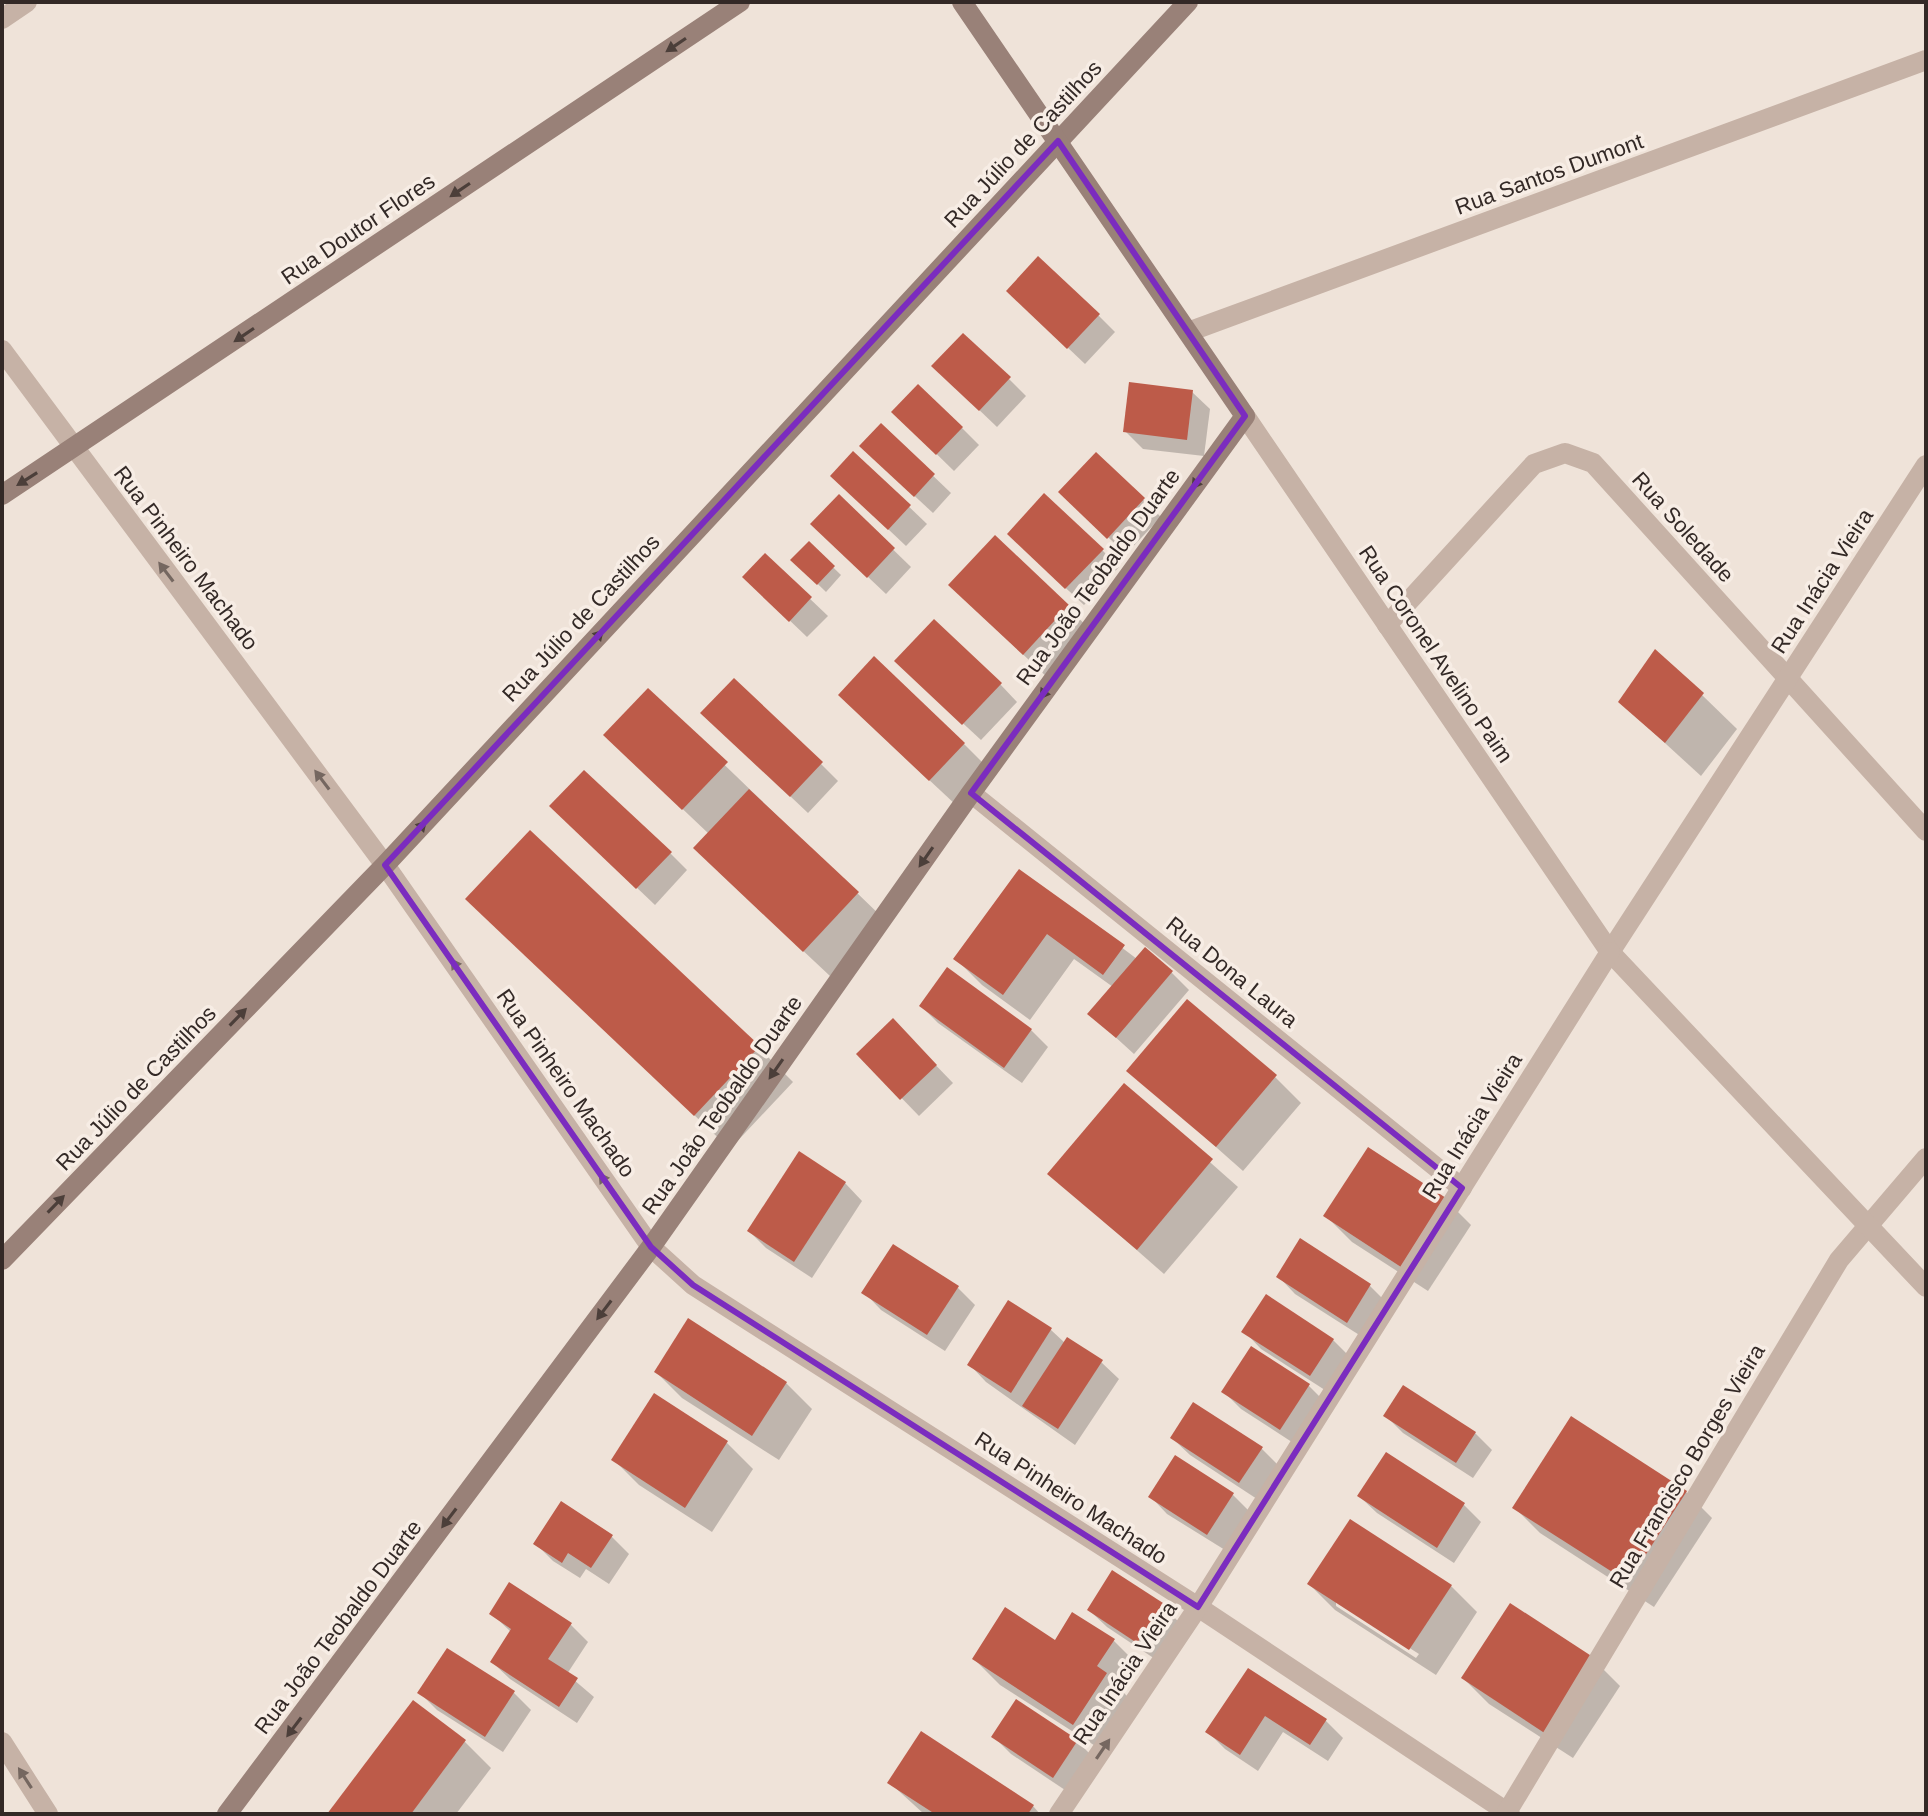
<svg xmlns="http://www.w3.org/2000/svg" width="1928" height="1816" viewBox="0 0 1928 1816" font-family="Arial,sans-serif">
  <rect width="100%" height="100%" fill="#efe3d9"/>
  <g fill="#0003" fill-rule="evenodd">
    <polygon points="1026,308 1098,315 1115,332 1085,364"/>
    <polygon points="1009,379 1026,396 997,427 951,383"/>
    <polygon points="1192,392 1210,409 1204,456 1143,449 1125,431"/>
    <polygon points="881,426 951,493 933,513 879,463"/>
    <polygon points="962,428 979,445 954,471 911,429"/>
    <polygon points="854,454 927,524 906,546 850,493"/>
    <polygon points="1096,454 1161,517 1126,554 1078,509"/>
    <polygon points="839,497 911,567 886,594 830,541"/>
    <polygon points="995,538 1094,633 1050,680 977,611"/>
    <polygon points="809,544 841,575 826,592 793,560"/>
    <polygon points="1102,550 1119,567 1084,605 1026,551"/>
    <polygon points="765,556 828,616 807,637 762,594"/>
    <polygon points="914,678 1000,684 1017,702 981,740"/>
    <polygon points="648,691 884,919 830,976 721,874 709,834 632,761"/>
    <polygon points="1702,695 1737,729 1701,776 1620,702"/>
    <polygon points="866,721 964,744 990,770 956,805"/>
    <polygon points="720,730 821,764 838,781 808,813"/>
    <polygon points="569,823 670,853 687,870 655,905"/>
    <polygon points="1020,871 1137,959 1171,972 1189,990 1134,1054 1090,1014 1113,987 1074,959 1030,1020 982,985 956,959"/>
    <polygon points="502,933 758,1047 793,1082 730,1149"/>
    <polygon points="921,1006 1031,1030 1048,1047 1022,1083 938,1023"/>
    <polygon points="893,1021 953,1083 919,1116 859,1054"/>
    <polygon points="1129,1070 1275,1077 1301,1103 1243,1171"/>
    <polygon points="1124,1086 1238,1187 1164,1274 1050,1174"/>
    <polygon points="799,1154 845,1183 862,1201 812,1278 766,1248 749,1231"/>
    <polygon points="1445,1199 1471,1225 1428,1291 1352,1242 1326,1216"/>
    <polygon points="1301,1241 1370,1286 1387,1303 1364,1338 1295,1294 1278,1276"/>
    <polygon points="958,1288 975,1305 945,1351 881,1310 864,1292"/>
    <polygon points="1009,1303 1051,1330 1065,1343 1101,1362 1119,1379 1075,1445 986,1382 969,1364"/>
    <polygon points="1244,1331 1333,1340 1350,1357 1328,1392 1261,1349"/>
    <polygon points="656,1372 786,1383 812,1409 779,1460 682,1398"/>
    <polygon points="1309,1386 1326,1403 1298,1446 1241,1409 1224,1392"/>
    <polygon points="1385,1415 1475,1433 1492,1450 1473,1478 1403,1433"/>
    <polygon points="1172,1438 1261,1448 1279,1466 1257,1499 1190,1455"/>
    <polygon points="727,1443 753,1469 712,1532 639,1485 613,1459"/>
    <polygon points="1386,1454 1464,1505 1481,1522 1454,1563 1377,1513 1359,1496"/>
    <polygon points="1176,1458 1233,1495 1250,1512 1225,1550 1167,1514 1150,1496"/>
    <polygon points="1686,1492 1712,1518 1654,1607 1540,1533 1514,1507"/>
    <polygon points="562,1504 612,1537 629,1554 609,1584 586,1569 580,1578 553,1561 536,1544"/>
    <path d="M 1309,1584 L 1451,1586 L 1477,1612 L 1436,1675 L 1335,1610 ZM 1336,1601 L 1419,1654 L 1416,1658 L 1336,1606 Z"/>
    <polygon points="1161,1605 1179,1622 1155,1659 1107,1627 1089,1610"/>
    <polygon points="492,1614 570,1624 588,1642 567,1674 594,1697 577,1723 510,1679 492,1662 512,1633"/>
    <polygon points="1114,1641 1140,1667 1123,1692 1132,1701 1100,1749 1000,1685 974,1659 1056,1642"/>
    <polygon points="448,1650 514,1693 531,1710 503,1752 437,1710 420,1693"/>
    <polygon points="1594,1660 1620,1686 1573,1758 1489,1704 1463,1678"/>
    <polygon points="1248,1670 1326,1721 1343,1738 1328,1761 1283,1732 1258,1771 1225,1749 1208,1732"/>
    <polygon points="413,1702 465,1742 491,1768 456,1814 330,1814"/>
    <polygon points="994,1737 1077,1741 1094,1758 1071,1794 1011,1754"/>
    <polygon points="890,1783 1033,1806 1040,1814 924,1814"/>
  </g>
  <g fill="#bd5b49">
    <polygon points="1038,256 1100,314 1067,349 1006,291"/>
    <polygon points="963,333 1011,377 979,411 931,366"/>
    <polygon points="1129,382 1193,390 1187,440 1123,432"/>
    <polygon points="918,384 963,427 936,455 891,412"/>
    <polygon points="881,423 935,474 914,497 859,446"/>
    <polygon points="853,451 911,505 888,530 830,476"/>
    <polygon points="1096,452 1145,498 1107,539 1058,492"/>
    <polygon points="1044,493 1104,549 1065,589 1007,534"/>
    <polygon points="839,494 895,548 867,578 810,524"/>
    <polygon points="995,535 1069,605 1023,655 948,585"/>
    <polygon points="809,541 835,566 817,585 790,560"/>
    <polygon points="765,553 812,597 789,622 742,577"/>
    <polygon points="934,619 1002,683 962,725 894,661"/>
    <polygon points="1655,649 1704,693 1665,743 1618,702"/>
    <polygon points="874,656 965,743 929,781 838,695"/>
    <polygon points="734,678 823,762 790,797 700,713"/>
    <polygon points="648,688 728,762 682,810 603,735"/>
    <polygon points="584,770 672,852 636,889 549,806"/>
    <polygon points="749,789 859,892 803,952 693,848"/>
    <polygon points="530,830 760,1046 694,1116 465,899"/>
    <polygon points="1019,869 1125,945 1103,975 1047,934 1003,995 953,959"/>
    <polygon points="1145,947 1173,971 1116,1038 1087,1014"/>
    <polygon points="947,967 1032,1029 1004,1068 919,1006"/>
    <polygon points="1187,999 1277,1075 1216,1147 1126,1071"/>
    <polygon points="893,1018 937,1065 900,1100 856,1054"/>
    <polygon points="1124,1083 1213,1159 1137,1250 1047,1174"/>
    <polygon points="1368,1147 1446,1198 1401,1267 1323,1216"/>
    <polygon points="799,1151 846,1182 794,1262 747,1231"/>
    <polygon points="1300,1238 1371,1284 1347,1323 1276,1277"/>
    <polygon points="893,1244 959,1286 927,1335 861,1293"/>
    <polygon points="1266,1294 1334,1339 1310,1376 1241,1332"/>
    <polygon points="1008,1300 1052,1328 1011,1393 967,1365"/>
    <polygon points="688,1318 787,1382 752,1436 654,1372"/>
    <polygon points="1067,1337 1103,1360 1058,1429 1022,1406"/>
    <polygon points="1251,1346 1310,1384 1280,1430 1221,1392"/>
    <polygon points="1403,1385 1476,1432 1456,1463 1383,1416"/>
    <polygon points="654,1393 728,1441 685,1508 611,1460"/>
    <polygon points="1193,1402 1263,1447 1239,1483 1170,1438"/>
    <polygon points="1571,1416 1687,1491 1628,1582 1512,1508"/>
    <polygon points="1386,1452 1465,1503 1437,1548 1357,1496"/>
    <polygon points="1175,1455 1234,1493 1207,1535 1148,1497"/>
    <polygon points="561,1501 613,1535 591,1568 568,1553 562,1563 533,1544"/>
    <polygon points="1350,1519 1452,1585 1409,1650 1307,1584"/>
    <polygon points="1112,1570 1163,1603 1137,1643 1087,1610"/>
    <polygon points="509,1582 572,1623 548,1659 578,1678 559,1707 490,1662 511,1629 489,1614"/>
    <polygon points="1510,1603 1596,1659 1546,1734 1461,1678"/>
    <polygon points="1005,1607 1055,1640 1072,1612 1115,1639 1097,1666 1107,1673 1073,1725 972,1659"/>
    <polygon points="447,1648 515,1691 485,1737 417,1693"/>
    <polygon points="1248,1668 1327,1719 1310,1745 1265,1716 1240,1755 1205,1732"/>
    <polygon points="1016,1699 1078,1740 1053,1778 991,1737"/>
    <polygon points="413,1700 466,1740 411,1814 327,1814"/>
    <polygon points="921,1731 1034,1805 1028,1814 935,1814 887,1783"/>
  </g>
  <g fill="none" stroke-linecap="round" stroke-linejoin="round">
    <g stroke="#c6b2a6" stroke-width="20">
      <polyline points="2,19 27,2"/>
      <polyline points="1387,625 1534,464 1565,453 1593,463 1926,831"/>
      <polyline points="971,793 1462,1188"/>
      <polyline points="1610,952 1926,465"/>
      <polyline points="651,1247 693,1285 1198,1607 1510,1814"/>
      <polyline points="1507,1812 1839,1260 1926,1158"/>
    </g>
    <g stroke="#c6b2a6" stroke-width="20">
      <polyline points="1188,332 1926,60"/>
      <polyline points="2,350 385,865 651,1247"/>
      <polyline points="1245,416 1610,952 1926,1287"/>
      <polyline points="2,1742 48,1814"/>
      <polyline points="1059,1814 1198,1607 1610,952"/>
    </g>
    <g stroke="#998178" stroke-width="20">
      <polyline points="2,495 740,2"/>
      <polyline points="2,1260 385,865 1188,2"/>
      <polyline points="227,1814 651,1247 971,793 1245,416 962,2"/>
    </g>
  </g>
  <defs><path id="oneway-solid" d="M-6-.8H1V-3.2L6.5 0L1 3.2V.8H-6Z" transform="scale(2)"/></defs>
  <g fill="#4c3f3a">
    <use href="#oneway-solid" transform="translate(676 45) rotate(146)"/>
    <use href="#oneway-solid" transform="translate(460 190) rotate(146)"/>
    <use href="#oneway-solid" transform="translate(244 335) rotate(146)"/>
    <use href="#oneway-solid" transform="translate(27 479) rotate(148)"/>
    <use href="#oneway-solid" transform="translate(1199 479) rotate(126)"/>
    <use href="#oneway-solid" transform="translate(595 639) rotate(-47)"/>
    <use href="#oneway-solid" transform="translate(1047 689) rotate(126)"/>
    <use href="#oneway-solid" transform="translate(418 830) rotate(-47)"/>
    <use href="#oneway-solid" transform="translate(926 857) rotate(125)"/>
    <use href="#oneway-solid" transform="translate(238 1017) rotate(-46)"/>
    <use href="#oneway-solid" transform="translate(776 1069) rotate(125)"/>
    <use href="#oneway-solid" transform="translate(56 1204) rotate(-46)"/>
    <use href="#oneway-solid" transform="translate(604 1310) rotate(127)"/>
    <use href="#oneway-solid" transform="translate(449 1518) rotate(127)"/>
    <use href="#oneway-solid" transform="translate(294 1727) rotate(127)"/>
  </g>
  <g fill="#756760">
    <use href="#oneway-solid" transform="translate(166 572) rotate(-127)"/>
    <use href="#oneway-solid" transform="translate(322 780) rotate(-127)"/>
    <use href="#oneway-solid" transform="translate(458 969) rotate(-125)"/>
    <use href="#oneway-solid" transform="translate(606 1183) rotate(-125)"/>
    <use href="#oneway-solid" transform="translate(1103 1749) rotate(-56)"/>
    <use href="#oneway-solid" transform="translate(25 1778) rotate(-123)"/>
  </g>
  <path fill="none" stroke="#7b2cbf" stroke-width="6" stroke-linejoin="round" d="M 1058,141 L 1245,416 L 971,793 L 1462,1188 L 1198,1607 L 693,1285 L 651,1247 L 385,865 Z"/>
  <g text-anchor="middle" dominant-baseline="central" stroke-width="7" stroke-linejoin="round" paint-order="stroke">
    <g font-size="22" fill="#332926" stroke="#f7ede5">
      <text transform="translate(1023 144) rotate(-47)">Rua Júlio de Castilhos</text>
      <text transform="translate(1549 174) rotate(-20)">Rua Santos Dumont</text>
      <text transform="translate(358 229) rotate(-34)">Rua Doutor Flores</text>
      <text transform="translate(1683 527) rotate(48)">Rua Soledade</text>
      <text transform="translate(186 558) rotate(53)">Rua Pinheiro Machado</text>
      <text transform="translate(1098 577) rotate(-54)">Rua João Teobaldo Duarte</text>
      <text transform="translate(1822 581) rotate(-57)">Rua Inácia Vieira</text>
      <text transform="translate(581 618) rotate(-47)">Rua Júlio de Castilhos</text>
      <text transform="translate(1436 654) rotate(56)">Rua Coronel Avelino Paim</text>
      <text transform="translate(1232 972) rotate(39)">Rua Dona Laura</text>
      <text transform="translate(566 1083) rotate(55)">Rua Pinheiro Machado</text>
      <text transform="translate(136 1088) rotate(-46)">Rua Júlio de Castilhos</text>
      <text transform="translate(722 1105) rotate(-55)">Rua João Teobaldo Duarte</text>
      <text transform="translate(1472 1126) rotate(-58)">Rua Inácia Vieira</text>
      <text transform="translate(1687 1466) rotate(-59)">Rua Francisco Borges Vieira</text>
      <text transform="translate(1071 1498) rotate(33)">Rua Pinheiro Machado</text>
      <text transform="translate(338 1627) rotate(-53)">Rua João Teobaldo Duarte</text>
      <text transform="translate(1125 1673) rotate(-56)">Rua Inácia Vieira</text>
    </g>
  </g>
  <rect width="1928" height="1816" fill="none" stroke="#332926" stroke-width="8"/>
</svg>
